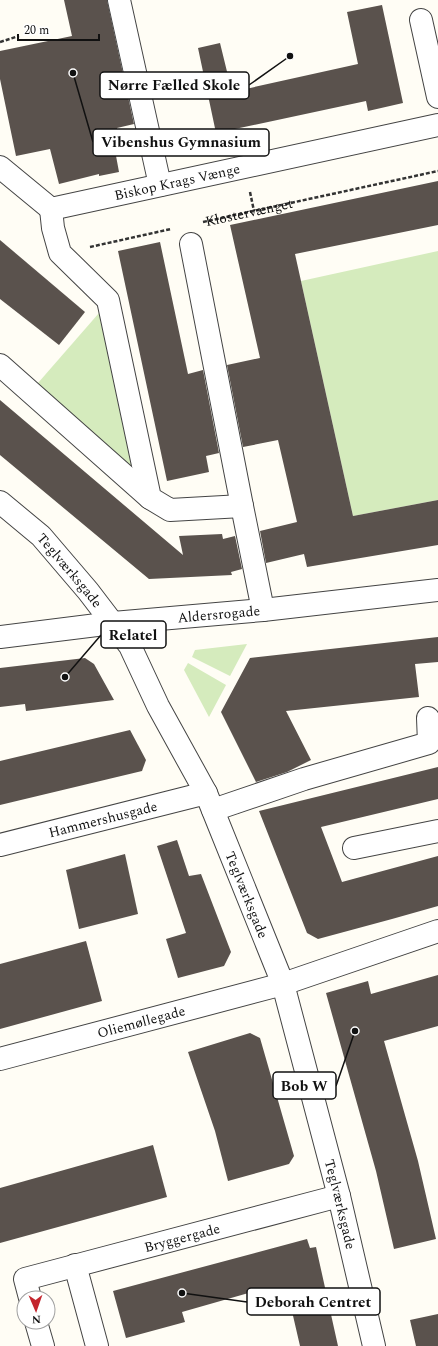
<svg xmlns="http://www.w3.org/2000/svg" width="438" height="1346" viewBox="0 0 438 1346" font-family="Spectral,serif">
  <rect width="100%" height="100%" fill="#fffdf5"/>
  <g fill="#d5ebbd">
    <polygon points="438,251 438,500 353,516 301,281"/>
    <polygon points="99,313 132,469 41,389 38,383"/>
    <polygon points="247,644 230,676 192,657 195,650"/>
    <polygon points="188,663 226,685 209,717 184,670"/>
  </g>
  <g fill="#5a524d">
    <polygon points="64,0 107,0 134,124 117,128 121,143 114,145 119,172 99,176 99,174 59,184 50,149 16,156 0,79 0,51 72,36"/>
    <polygon points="382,5 403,103 368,111 366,101 216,133 198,48 220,43 232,92 358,64 347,12"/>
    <polygon points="438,181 438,225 295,254 353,516 438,500 438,545 307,567 304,554 266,563 260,531 297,522 278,440 243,447 227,365 260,358 230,225"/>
    <polygon points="0,240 85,312 59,345 0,299"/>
    <polygon points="160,242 188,374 203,370 219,453 206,456 209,472 167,481 118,251"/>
    <polygon points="0,400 183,555 179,536 222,534 223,539 235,536 242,569 231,572 232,575 149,579 0,455"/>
    <polygon points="438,637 438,662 415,664 419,697 286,711 311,760 287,772 256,782 221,712 250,658"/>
    <polygon points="85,658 94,664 114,700 26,711 25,704 0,707 0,668"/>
    <polygon points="130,730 146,760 142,771 0,805 0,761"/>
    <polygon points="438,767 438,799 321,827 342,882 438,856 438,906 392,919 318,939 307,933 259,811"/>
    <polygon points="177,840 189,876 201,874 231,952 224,966 178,978 166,939 186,933 157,846"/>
    <polygon points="125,854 138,914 79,929 66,870"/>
    <polygon points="86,941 102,1001 0,1029 0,964"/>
    <polygon points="438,975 438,1026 384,1041 418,1161 436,1239 394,1249 376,1171 326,993 368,981 371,994"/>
    <polygon points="250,1033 260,1038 294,1156 289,1164 228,1181 215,1131 188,1052"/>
    <polygon points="153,1145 167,1197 0,1243 0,1188"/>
    <polygon points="307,1239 310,1248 316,1247 338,1346 300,1346 288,1294 255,1303 252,1292 182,1312 185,1322 126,1338 113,1291"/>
    <polygon points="438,1314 438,1346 416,1346 410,1320"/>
  </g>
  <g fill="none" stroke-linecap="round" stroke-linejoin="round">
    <g stroke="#444" stroke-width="24">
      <g id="minor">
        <polyline points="119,0 160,185"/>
        <polyline points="421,20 438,97"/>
        <path id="s2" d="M 0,167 L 51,209 L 438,125"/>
        <polyline points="51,209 53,228 60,253 108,300 150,498 170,510 242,506"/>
        <polyline points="191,244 242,506 263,610"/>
        <polyline points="0,365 150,498"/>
        <path id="s3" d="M 0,502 L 41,536 L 88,591 L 130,646 L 158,706 L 206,793 L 283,984 L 339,1196 L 374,1346"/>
        <path id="s4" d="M 0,637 L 113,623 L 263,610 L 438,590"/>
        <polyline points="213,810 304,779 429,743 428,718"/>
        <path id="s5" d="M 0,845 L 206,793"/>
        <polyline points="354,848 438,831"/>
        <path id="s6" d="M 0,1059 L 283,984 L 438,931"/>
        <polyline points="75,1265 97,1346"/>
        <path id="s7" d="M 30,1298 L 25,1279 L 339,1196"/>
        <polyline points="36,1322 43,1346"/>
      </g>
    </g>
    <g stroke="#333" stroke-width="2.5" stroke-dasharray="4 2" stroke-linecap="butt">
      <polyline points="0,42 19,36"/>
      <polyline points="250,192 254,211"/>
      <path id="s1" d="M 203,222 L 438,171"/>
      <polyline points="90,247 171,229"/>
    </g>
    <use href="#minor" stroke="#fff" stroke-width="22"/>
  </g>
  <g text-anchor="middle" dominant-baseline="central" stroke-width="4" stroke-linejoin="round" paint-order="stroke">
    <g font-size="14" fill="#111" stroke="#fff">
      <text stroke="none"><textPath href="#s2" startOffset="195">Biskop Krags Vænge</textPath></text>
      <text stroke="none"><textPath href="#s1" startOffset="47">Klostervænget</textPath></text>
      <text stroke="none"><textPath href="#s3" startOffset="98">Teglværksgade</textPath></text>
      <text stroke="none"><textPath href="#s4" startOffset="220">Aldersrogade</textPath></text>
      <text stroke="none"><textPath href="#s5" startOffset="106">Hammershusgade</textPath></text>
      <text stroke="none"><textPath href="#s3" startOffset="470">Teglværksgade</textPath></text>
      <text stroke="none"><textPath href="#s6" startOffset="146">Oliemøllegade</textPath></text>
      <text stroke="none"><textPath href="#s3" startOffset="794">Teglværksgade</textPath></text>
      <text stroke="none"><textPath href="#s7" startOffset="182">Bryggergade</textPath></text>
    </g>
  </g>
  <path fill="none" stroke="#111" stroke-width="1.5" d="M290 56L249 85M73 73L93 142M65 677L101 635M355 1031L336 1086M182 1293L247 1302"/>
  <g fill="#111" stroke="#fff" stroke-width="1.5">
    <circle cx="290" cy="56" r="4"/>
    <circle cx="73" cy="73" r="4"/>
    <circle cx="65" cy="677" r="4"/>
    <circle cx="355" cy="1031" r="4"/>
    <circle cx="182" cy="1293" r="4"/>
  </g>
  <g fill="#fff" stroke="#111" stroke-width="1.5">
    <rect x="100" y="72" width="149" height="27" rx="4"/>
    <rect x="93" y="129" width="176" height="27" rx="4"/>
    <rect x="101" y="621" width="65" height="27" rx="4"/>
    <rect x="273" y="1072" width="63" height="27" rx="4"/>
    <rect x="247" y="1288" width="133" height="27" rx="4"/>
  </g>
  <g font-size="15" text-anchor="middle" font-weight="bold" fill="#111">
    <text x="174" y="90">Nørre Fælled Skole</text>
    <text x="181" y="147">Vibenshus Gymnasium</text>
    <text x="133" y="640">Relatel</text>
    <text x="304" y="1091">Bob W</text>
    <text x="313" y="1307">Deborah Centret</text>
  </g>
  <g transform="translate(36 1310) rotate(178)"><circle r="19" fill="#ffffff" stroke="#a0a0a0"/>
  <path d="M0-3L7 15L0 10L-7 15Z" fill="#c4262e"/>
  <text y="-6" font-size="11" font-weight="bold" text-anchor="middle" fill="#111111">N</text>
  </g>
  <path d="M18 34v6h81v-6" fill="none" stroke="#111111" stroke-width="2"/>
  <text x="24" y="34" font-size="12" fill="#111111" stroke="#ffffff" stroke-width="3" paint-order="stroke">20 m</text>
</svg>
